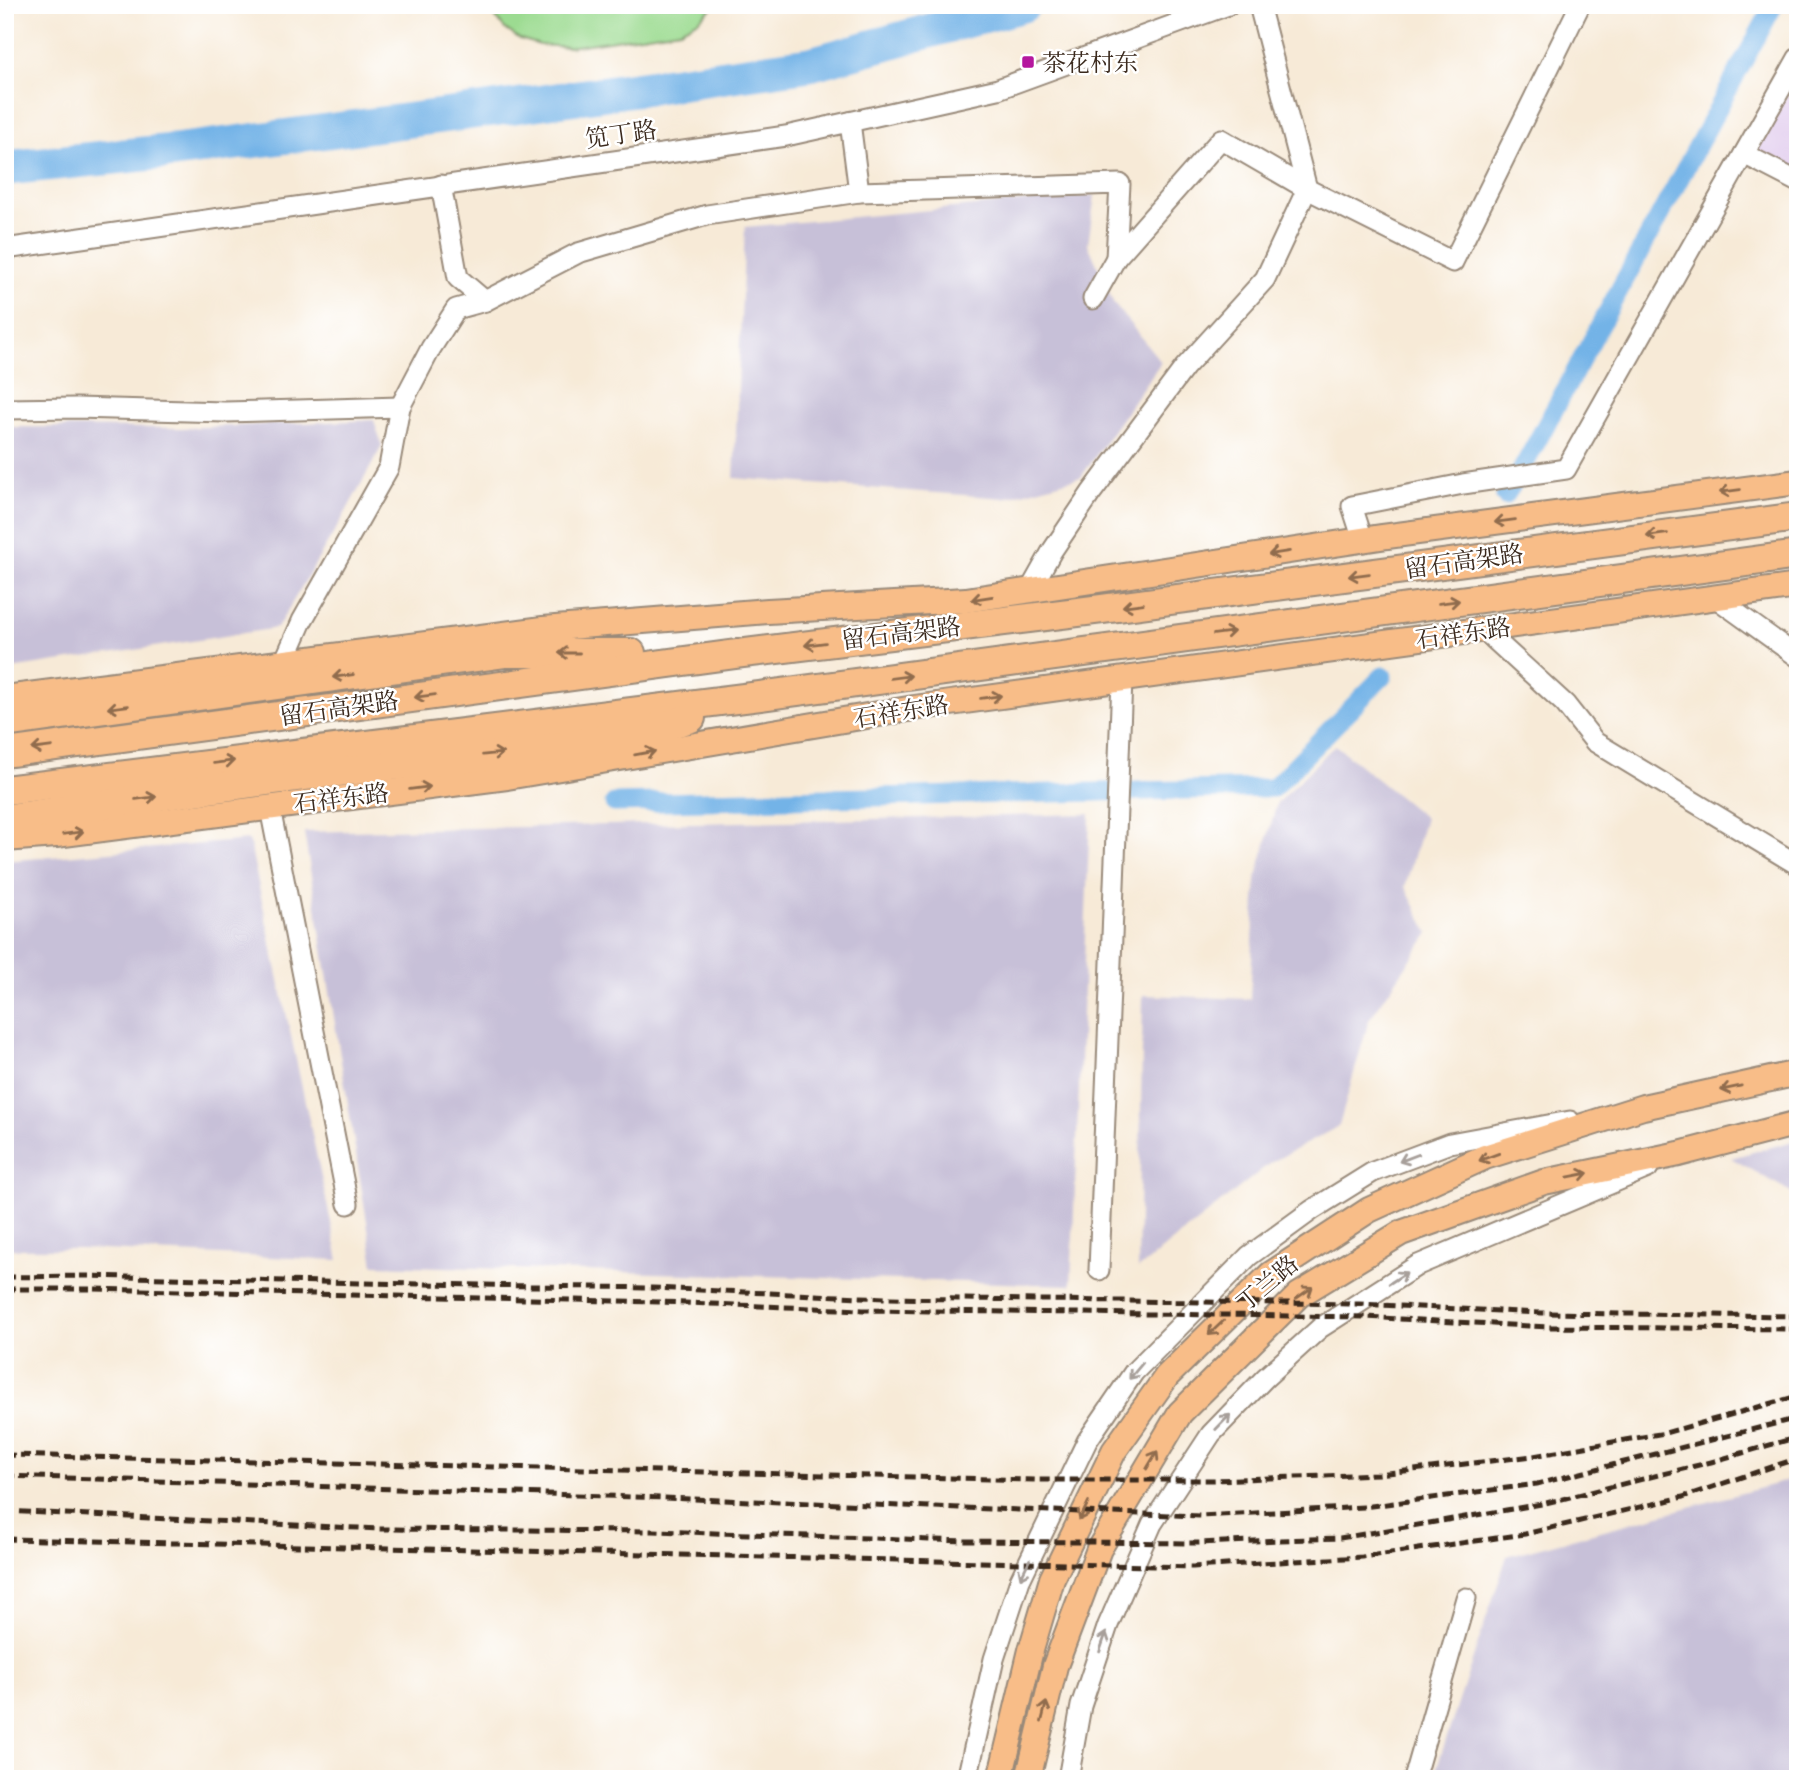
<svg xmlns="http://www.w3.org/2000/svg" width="1803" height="1784" viewBox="0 0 1803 1784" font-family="'Gentium Book Plus','Noto Serif SC',serif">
  <rect width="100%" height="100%" fill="#fff"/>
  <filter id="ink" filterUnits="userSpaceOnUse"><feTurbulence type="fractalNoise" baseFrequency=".0143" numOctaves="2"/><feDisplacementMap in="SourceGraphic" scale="14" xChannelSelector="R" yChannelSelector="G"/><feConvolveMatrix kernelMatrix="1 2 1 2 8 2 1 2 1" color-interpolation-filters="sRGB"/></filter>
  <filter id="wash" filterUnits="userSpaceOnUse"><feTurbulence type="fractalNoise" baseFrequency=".00686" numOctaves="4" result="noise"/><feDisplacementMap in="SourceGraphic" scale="28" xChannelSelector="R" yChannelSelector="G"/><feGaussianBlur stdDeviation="1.57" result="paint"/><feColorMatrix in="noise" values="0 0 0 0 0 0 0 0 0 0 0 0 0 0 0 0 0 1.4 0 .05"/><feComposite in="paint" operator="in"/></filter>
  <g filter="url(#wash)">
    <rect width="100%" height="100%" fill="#f7ead7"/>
    <polygon fill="#e5d3f0" points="1798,76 1798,170 1755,149"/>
    <g fill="#c7c0d8">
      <polygon points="1095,195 1088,244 1114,304 1161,362 1081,477 1004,498 734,478 745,227"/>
      <polygon points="374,420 382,446 342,519 277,628 5,670 5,427 182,428"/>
      <polygon points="1335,745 1425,818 1405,887 1429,933 1369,1020 1339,1126 1270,1163 1138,1269 1143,995 1250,999 1256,880 1277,803"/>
      <polygon points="1090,814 1071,1285 374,1265 304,832"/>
      <polygon points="249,840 339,1260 80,1249 5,1249 5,861"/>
      <polygon points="1798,1140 1798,1196 1731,1158"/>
      <polygon points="1798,1478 1798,1779 1433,1779 1507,1556"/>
    </g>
    <polygon fill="#9cdb91" stroke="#6c8258" stroke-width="2" points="485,5 715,5 699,20 680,30 569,47 540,45 520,39 505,29"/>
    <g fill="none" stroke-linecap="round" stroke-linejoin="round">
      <g stroke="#73b3e7" stroke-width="19">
        <polyline points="1505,496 1521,471 1774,5"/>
        <polyline points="614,803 1273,788 1383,676"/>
      </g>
      <polyline stroke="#73b3e7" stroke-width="35" points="5,168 174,151 465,113 810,64 1023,5"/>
    </g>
  </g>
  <g filter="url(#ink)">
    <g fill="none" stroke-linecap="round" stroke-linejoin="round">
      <g stroke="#998a7a" stroke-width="23">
        <g id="minor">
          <polyline points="850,122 859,192 1120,184 1116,258"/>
          <polyline points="1744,154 1798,182"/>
          <polyline points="441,185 458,278 485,301 578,253 707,215 859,192"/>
          <polyline points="5,249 786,136 998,89 1228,5"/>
          <polyline points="1093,299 1116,258 1221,139 1307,189 1453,262 1580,5"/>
          <polyline points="5,409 76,408 225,412 400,407"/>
          <polyline points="1363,540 1352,506 1463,484 1566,469 1798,58"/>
          <polyline points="1030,590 1052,551 1091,493 1185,367 1265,279 1307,189 1259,5"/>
          <polyline points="1716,598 1798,657"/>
          <polyline points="1484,630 1565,704 1595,742 1798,865"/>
          <polyline points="284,662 302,621 389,467 400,407 431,348 456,309 485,301"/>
          <polyline points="270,808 348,1204"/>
          <polyline points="1099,1270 1122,680"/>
          <polyline points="967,1779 994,1659 1020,1580 1087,1441 1134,1372 1249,1256 1312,1210 1373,1172 1450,1143 1570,1121"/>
          <polyline points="1068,1779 1081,1706 1108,1625 1152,1524 1211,1434 1265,1378 1320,1328 1418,1265 1648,1168"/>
          <polyline points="1414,1779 1466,1598"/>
        </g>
      </g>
      <g stroke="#998a7a" stroke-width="28">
        <g id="major">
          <polyline points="5,698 543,629 768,611 966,600 1381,537 1798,482"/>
          <polyline points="5,839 56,835 507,777 914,708 1798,586"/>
          <polyline points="1000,1779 1031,1650 1052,1579 1114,1451 1167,1376 1271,1274 1369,1210 1485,1157 1643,1107 1798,1073"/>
          <polyline points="1028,1779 1055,1666 1099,1549 1180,1413 1299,1295 1401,1233 1544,1182 1679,1154 1798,1123"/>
        </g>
      </g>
      <g stroke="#998a7a" stroke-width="32">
        <g id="highway">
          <polyline points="5,723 506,653 631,653"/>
          <polyline points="5,753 736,654 1102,609 1798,517"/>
          <polyline points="5,790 760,696 1798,555"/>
          <path d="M 5,819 C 119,802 232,784 346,771 C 458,758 583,751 691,718"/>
        </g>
      </g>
      <use href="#minor" stroke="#fff" stroke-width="19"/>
      <use href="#major" stroke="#f8bd88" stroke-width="24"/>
      <use href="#highway" stroke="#f8bd88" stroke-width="28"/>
      <g stroke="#3b2a1e" stroke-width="5" stroke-dasharray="10 5" stroke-linecap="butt">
        <polyline points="5,1277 90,1276 362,1283 652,1288 885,1298 1359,1304 1542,1313 1798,1316"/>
        <polyline points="5,1289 91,1289 660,1302 863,1310 1364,1317 1547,1327 1798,1329"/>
        <polyline points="5,1455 1035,1480 1213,1480 1379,1474 1533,1456 1665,1433 1798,1396"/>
        <polyline points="5,1476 1202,1516 1364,1507 1537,1484 1798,1418"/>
        <polyline points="5,1511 378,1529 653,1531 964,1541 1196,1543 1340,1538 1542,1504 1711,1462 1798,1437"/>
        <polyline points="5,1539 1193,1567 1362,1557 1525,1534 1683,1497 1798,1458"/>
      </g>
    </g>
    <defs><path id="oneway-shaft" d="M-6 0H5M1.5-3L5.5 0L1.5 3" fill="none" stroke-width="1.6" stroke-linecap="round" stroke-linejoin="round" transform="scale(1.75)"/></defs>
    <g stroke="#906c4e">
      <use href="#oneway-shaft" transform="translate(1730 491) rotate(172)"/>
      <use href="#oneway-shaft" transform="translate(1505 521) rotate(173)"/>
      <use href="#oneway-shaft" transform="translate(1657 535) rotate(172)"/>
      <use href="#oneway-shaft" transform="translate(1279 553) rotate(171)"/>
      <use href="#oneway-shaft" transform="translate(1359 575) rotate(172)"/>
      <use href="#oneway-shaft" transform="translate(982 598) rotate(171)"/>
      <use href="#oneway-shaft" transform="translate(1449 602) rotate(-8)"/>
      <use href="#oneway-shaft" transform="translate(1133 605) rotate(172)"/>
      <use href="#oneway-shaft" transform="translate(1224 633) rotate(-8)"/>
      <use href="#oneway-shaft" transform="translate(815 644) rotate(173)"/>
      <use href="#oneway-shaft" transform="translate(569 653) rotate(-180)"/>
      <use href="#oneway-shaft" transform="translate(343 676) rotate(172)"/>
      <use href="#oneway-shaft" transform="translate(901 677) rotate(-8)"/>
      <use href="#oneway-shaft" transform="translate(425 696) rotate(172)"/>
      <use href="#oneway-shaft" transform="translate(991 697) rotate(-8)"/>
      <use href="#oneway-shaft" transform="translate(118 707) rotate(172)"/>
      <use href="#oneway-shaft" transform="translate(42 748) rotate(172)"/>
      <use href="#oneway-shaft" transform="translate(645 753) rotate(-10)"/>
      <use href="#oneway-shaft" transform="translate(493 754) rotate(-6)"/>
      <use href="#oneway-shaft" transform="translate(224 762) rotate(-7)"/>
      <use href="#oneway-shaft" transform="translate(420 788) rotate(-7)"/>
      <use href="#oneway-shaft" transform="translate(146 798) rotate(-8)"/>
      <use href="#oneway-shaft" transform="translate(73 833) rotate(-7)"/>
      <use href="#oneway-shaft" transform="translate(1731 1088) rotate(168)"/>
      <use href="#oneway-shaft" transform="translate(1489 1157) rotate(160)"/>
      <use href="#oneway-shaft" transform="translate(1578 1175) rotate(-11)"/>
      <use href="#oneway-shaft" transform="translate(1304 1293) rotate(-35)"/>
      <use href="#oneway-shaft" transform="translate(1216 1328) rotate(136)"/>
      <use href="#oneway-shaft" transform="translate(1152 1460) rotate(-59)"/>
      <use href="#oneway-shaft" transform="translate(1084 1511) rotate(116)"/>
      <use href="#oneway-shaft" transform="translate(1044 1712) rotate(-76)"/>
    </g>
    <g stroke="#a79f9a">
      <use href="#oneway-shaft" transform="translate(1409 1158) rotate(159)"/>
      <use href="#oneway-shaft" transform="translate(1398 1278) rotate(-33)"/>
      <use href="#oneway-shaft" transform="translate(1136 1371) rotate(130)"/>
      <use href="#oneway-shaft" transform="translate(1223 1422) rotate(-46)"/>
      <use href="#oneway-shaft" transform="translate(1025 1569) rotate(116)"/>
      <use href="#oneway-shaft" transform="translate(1103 1642) rotate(-71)"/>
    </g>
  </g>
  <rect fill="#b5179e" stroke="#fff" stroke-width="2.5" x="1021" y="55" width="14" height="14" rx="3.5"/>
  <g text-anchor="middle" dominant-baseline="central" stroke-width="5" stroke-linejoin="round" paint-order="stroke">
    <g font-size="24" fill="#3b2a1e" stroke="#fff" text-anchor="start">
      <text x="1042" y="62">茶花村东</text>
    </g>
    <g font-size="24" fill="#3b2a1e" stroke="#fff">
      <text transform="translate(621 134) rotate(-8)">笕丁路</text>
      <text transform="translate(1464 561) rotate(-8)">留石高架路</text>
      <text transform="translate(901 633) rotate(-7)">留石高架路</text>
      <text transform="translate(1463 633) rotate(-8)">石祥东路</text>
      <text transform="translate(339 708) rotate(-8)">留石高架路</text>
      <text transform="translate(901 711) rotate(-9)">石祥东路</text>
      <text transform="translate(341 798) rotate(-7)">石祥东路</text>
      <text transform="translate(1267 1283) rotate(-40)">丁兰路</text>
    </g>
  </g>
  <rect width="1803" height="1784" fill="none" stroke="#fff" stroke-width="28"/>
</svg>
